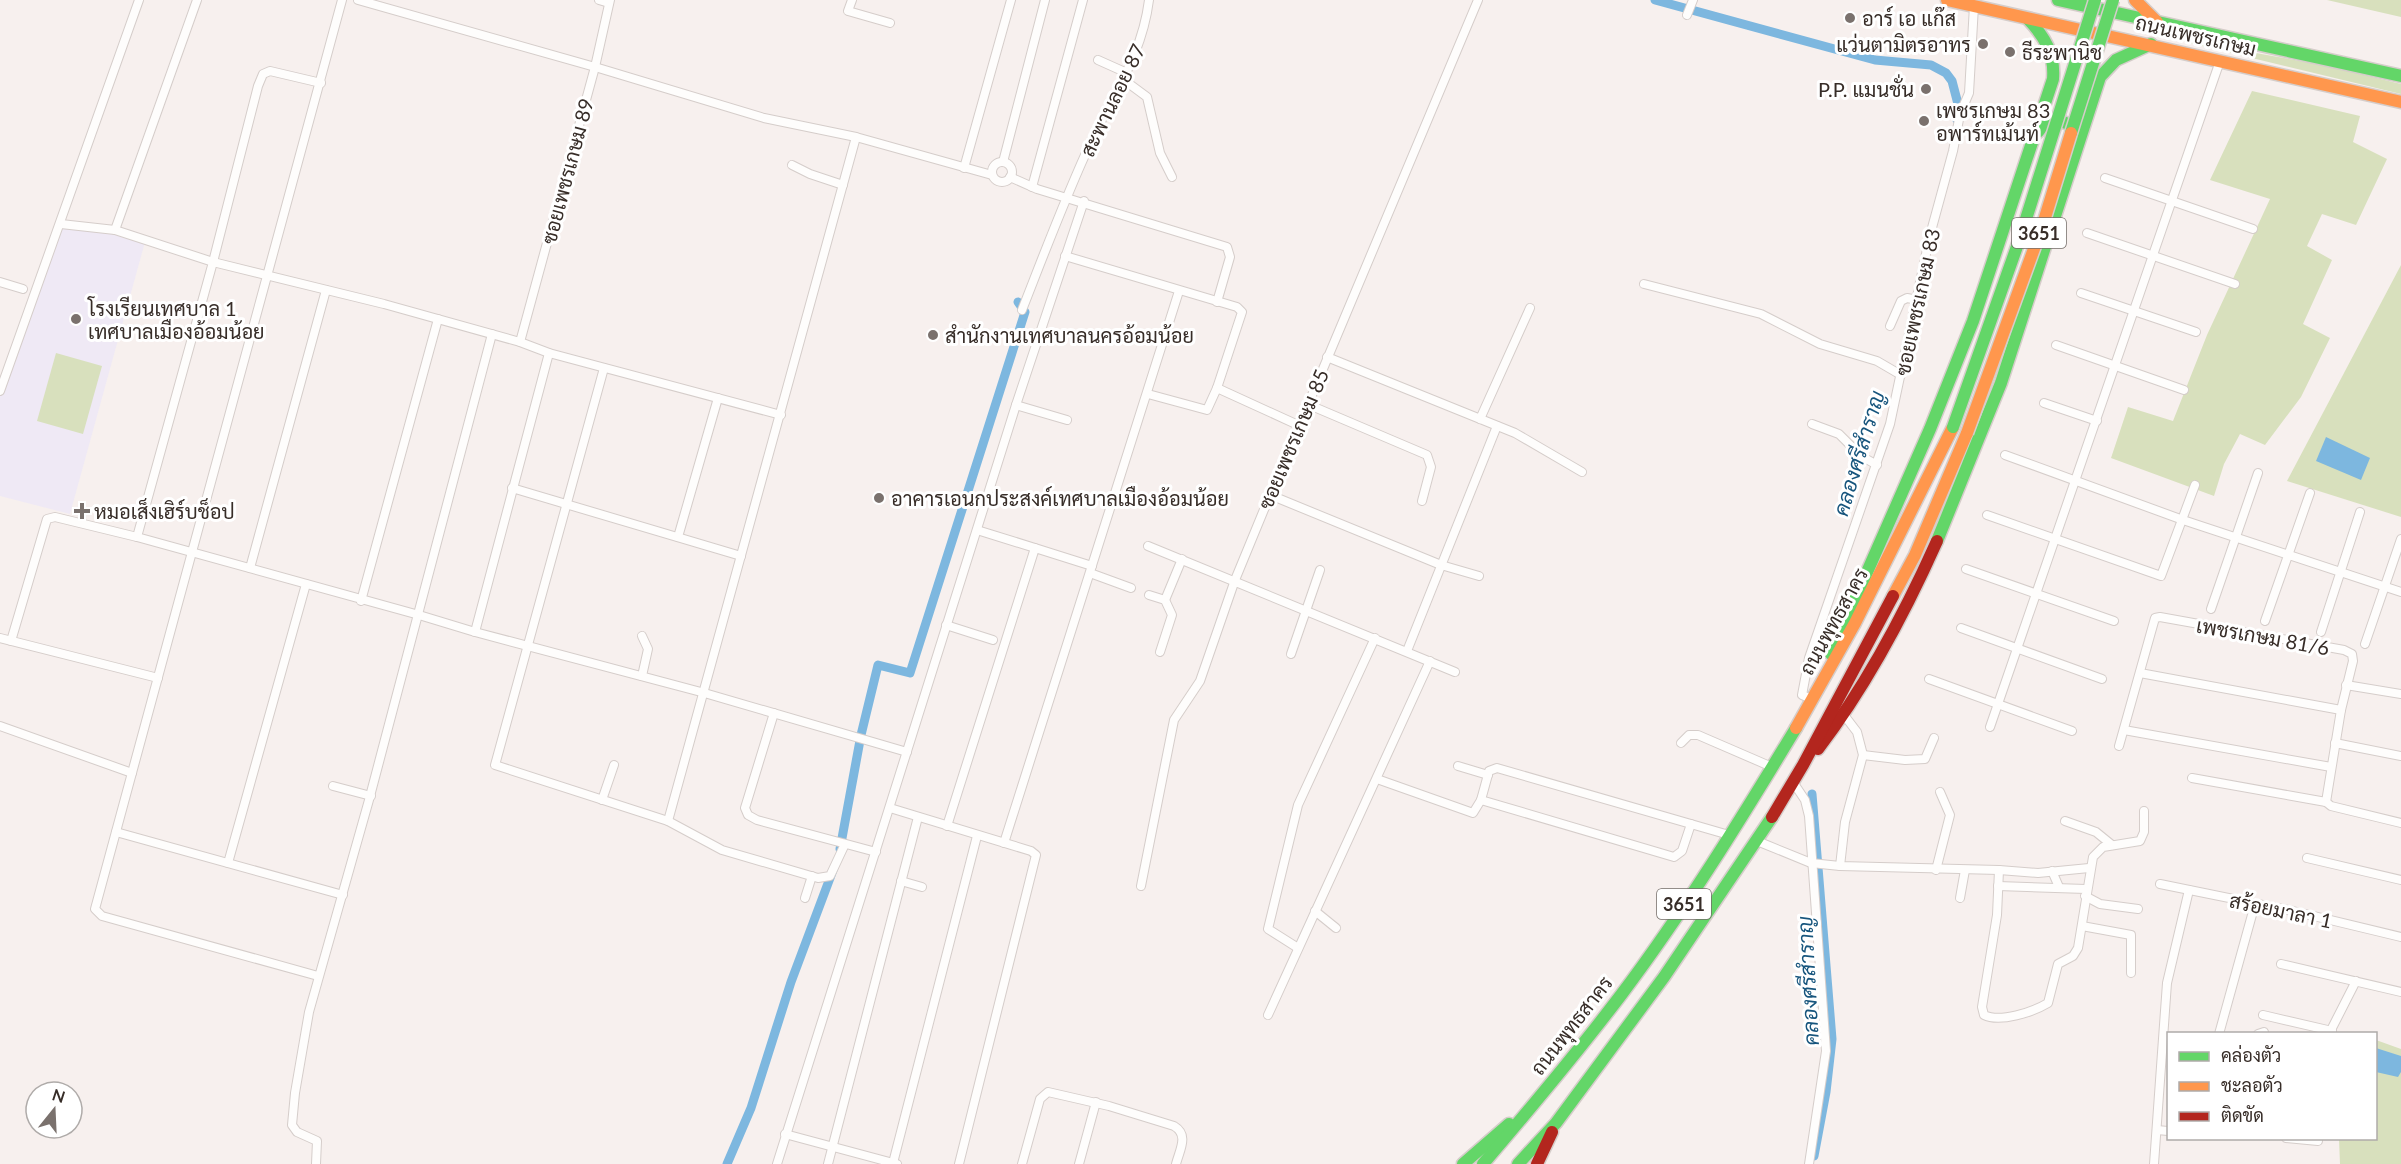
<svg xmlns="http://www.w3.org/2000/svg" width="2401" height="1164" viewBox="0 0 2401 1164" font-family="Lato,Sarabun,sans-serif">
  <rect width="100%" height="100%" fill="#f7f0ee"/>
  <polygon fill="#efe9f5" points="63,219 145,242 70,514 0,496 0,395"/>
  <g fill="#d8e0bd">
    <polygon points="2327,0 2401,0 2401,17"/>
    <polygon points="2161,36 2323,65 2401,84 2401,94"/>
    <polygon points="2252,91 2360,116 2353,142 2387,159 2356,225 2322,214 2307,246 2332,260 2303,324 2330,338 2301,397 2265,445 2240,434 2224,464 2214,496 2111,458 2128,407 2173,421 2207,335 2270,199 2210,180"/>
    <polygon points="2401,265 2401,517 2287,481"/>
    <polygon points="56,353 102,366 83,434 37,421"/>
    <polygon points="2376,1040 2401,1049 2401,1164 2340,1164 2339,1139 2376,1138"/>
  </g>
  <g fill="#7db7df">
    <polygon points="2326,437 2370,458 2361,480 2316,461"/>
    <polygon points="2376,1048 2401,1056 2401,1072 2398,1077 2376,1072"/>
  </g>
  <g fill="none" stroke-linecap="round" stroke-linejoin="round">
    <g stroke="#7db7df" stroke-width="9">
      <polyline points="1655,0 1875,60 1931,65 1946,73 1952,81 1958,104 1957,120"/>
      <polyline points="1812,794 1832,1039 1826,1092 1814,1156"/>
      <polyline points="840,849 861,735 878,665 910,673 1025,312 1018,302"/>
      <polyline points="727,1164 751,1108 791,982 833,870"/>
    </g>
    <g stroke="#d5cdca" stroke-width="10">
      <g id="street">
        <polyline points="358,0 595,67 764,118 856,137 992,175"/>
        <polyline points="599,0 609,3"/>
        <polyline points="852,0 848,11 890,23"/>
        <polyline points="1687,15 1693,0"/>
        <polyline points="1098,60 1127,73"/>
        <polyline points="1124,80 1147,97 1160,153 1172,177"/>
        <polyline points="1003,162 1045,0"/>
        <circle cx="1002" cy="172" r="10"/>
        <polyline points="792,165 810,174 843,185"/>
        <polyline points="964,168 1011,0"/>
        <polyline points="1010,177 1037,189 1227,247 1230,257 1217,302"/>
        <polyline points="2105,178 2253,229"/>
        <polyline points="1032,187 1083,0"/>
        <polyline points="61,224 115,230 213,262 384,304 520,342 549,353 781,415"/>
        <polyline points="115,230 197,0"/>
        <polyline points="2087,233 2235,284"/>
        <polyline points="1065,256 1237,307 1242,312 1217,388 1207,410 1148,394"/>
        <polyline points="0,282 23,289"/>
        <polyline points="1644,284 1761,314 1820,344 1877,361 1901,375"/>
        <polyline points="2081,293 2196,332"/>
        <path d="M 1022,310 C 1044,254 1065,198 1090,144 C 1113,94 1142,56 1149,0"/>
        <polyline points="1890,326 1901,301 1907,298 1918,300"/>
        <polyline points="520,342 595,67 610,0"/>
        <polyline points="2056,345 2184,390"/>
        <polyline points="1327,357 1515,433 1582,472"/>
        <polyline points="604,368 495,765 668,821 722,850 818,878 830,876 845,844"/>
        <polyline points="1217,388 1298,425"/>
        <polyline points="0,391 139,0"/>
        <polyline points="2044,403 2097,421"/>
        <polyline points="1307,404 1427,455 1431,467 1422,501"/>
        <polyline points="1016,405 1067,420"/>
        <polyline points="1480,419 1530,308"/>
        <polyline points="1812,424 1839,434 1861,456 1877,465"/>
        <polyline points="2005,455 2183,520 2401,592"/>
        <polyline points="512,488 741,556"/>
        <polyline points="1270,495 1441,565 1479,576"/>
        <polyline points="1987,515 2161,576 2195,485"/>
        <polyline points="977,530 1035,548"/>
        <polyline points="137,537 213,262 258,86 263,74 270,71 321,83"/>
        <polyline points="678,537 718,398"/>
        <polyline points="1148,546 1455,672"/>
        <polyline points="250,568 326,290"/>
        <polyline points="1966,569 2114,621"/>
        <polyline points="1090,573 1131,588"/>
        <polyline points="1149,595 1165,600 1172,615 1160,652"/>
        <polyline points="1165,600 1182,559"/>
        <polyline points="361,601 438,319"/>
        <polyline points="2211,609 2258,473"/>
        <polyline points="2265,621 2310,493"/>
        <polyline points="946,625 993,640"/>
        <polyline points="1961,628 2102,679"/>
        <polyline points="475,632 549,353"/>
        <polyline points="2321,632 2360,512"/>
        <polyline points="0,638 158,678"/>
        <polyline points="11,641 47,519 55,517 137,537 419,615 475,632 701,692 907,752"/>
        <polyline points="2365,644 2401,539"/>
        <polyline points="1407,651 1497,426"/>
        <polyline points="1291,654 1320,570"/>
        <polyline points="2140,673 2341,710"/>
        <polyline points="642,676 648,649 642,636"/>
        <polyline points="1929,679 2072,731"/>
        <polyline points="2346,685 2401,694"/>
        <polyline points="1812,699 1802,695 1809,658 1890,424 1930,235 1953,151 1960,114 1969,93 1974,6"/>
        <polyline points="774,713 745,808 748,815 757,820 876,852"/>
        <polyline points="0,726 132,773"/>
        <polyline points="1990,727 2220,61"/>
        <polyline points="2124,730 2331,767"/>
        <polyline points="1681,743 1689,735 1698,735 1772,767"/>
        <polyline points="2335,743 2401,756"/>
        <polyline points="2119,746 2155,618 2160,617 2344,650 2352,654 2353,661 2341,710 2326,802"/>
        <polyline points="1863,755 1905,760 1925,759 1934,738"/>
        <polyline points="1458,766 1488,775"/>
        <polyline points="2192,778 2326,802 2331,806 2401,823"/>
        <polyline points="1377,779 1473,813 1481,800 1489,771 1497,768 1729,835"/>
        <polyline points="1793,782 1805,800 1809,816 1826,1051 1809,1164"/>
        <polyline points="333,786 371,796"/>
        <polyline points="602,800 614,765"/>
        <polyline points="1481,800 1674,857 1682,851 1691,824"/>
        <polyline points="890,808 1031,851 1036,855 959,1164"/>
        <polyline points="668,821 856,137"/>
        <polyline points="2065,821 2096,832 2112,845"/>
        <polyline points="947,826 1035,548 1092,566"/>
        <polyline points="116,832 343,895"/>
        <polyline points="1757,841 1811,863 1840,866 1999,870 2038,873 2089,868"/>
        <polyline points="1004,843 1179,291"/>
        <polyline points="2307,858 2401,880"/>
        <polyline points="228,863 306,584"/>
        <polyline points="1840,866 1845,822 1863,755 1857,732 1844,715"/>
        <polyline points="1936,870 1950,815 1940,792"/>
        <path d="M 1999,870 L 1997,915 L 1982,1007 L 1984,1015 C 2000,1023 2033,1012 2048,1003 L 2058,964 L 2073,956 L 2078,948 L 2093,857 L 2103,847 L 2140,841 L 2144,832 L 2144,811"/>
        <polyline points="2052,871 2059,887"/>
        <polyline points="901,881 922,887"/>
        <polyline points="2160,884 2293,911 2401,937"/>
        <polyline points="1141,886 1174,720 1200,681 1235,580 1270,495 1478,0"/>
        <polyline points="1998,886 2086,889"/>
        <polyline points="2085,896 2100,904 2138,909"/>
        <polyline points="805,898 812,876"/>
        <polyline points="1960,898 1965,870"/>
        <polyline points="1315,911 1336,928"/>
        <polyline points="2082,926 2131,935 2131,973"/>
        <polyline points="1298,948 1268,929 1298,805 1375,638"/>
        <polyline points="2281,964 2401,992"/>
        <polyline points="318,976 102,916 95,909 342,0"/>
        <polyline points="1268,1015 1430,661"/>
        <polyline points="2263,1015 2332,1031"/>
        <polyline points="2330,1032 2356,981"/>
        <polyline points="2219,1034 2255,904"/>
        <polyline points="2258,1034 2264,1032"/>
        <polyline points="2157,1130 2168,1131"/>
        <polyline points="785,1134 897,1164"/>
        <polyline points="2286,1138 2318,1141"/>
        <polyline points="893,1163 977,836"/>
        <polyline points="316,1164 317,1141 297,1132 292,1125 295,1093 309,1012 369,800 492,334"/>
        <polyline points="777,1164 1016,405 1084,201"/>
        <polyline points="828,1164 918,817"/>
        <path d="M 1022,1164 L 1040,1099 L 1048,1092 L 1109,1106 L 1174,1126 C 1189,1135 1180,1149 1176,1164"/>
        <polyline points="1079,1164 1096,1102"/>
        <polyline points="2154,1164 2167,983 2189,890"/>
      </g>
    </g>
    <g stroke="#d5cdca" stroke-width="15">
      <g id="fast">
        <polyline points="2058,0 2401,76"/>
        <polyline points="2038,132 2044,124 2055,119 2071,125 2076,135"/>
        <polyline points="1937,541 2001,383 2100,77 2116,60 2151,44"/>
        <path d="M 1831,654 L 1930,429 L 1973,321 L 2053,79 C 2055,54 2045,37 2028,19"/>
        <polyline points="1463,1164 1509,1124"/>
        <path d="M 1483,1164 C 1530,1109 1577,1053 1621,995 C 1685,910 1741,819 1796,728"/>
        <polyline points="1518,1164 1556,1123 1664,977 1772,817"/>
      </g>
    </g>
    <g stroke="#d5cdca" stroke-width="15">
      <g id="slow">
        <polyline points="1947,0 2401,102"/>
        <polyline points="2135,0 2157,22"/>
        <polyline points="1893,596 1915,555 1967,433"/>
        <polyline points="1796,728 1855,623 1953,427"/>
      </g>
    </g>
    <g stroke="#d5cdca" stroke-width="15">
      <g id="jam">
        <path d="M 1818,749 C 1867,685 1904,615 1937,541"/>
        <polyline points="1772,817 1803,765 1893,596"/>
        <polyline points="1537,1164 1552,1132"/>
      </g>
    </g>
    <use href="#street" stroke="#fefdfc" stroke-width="8"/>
    <use href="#fast" stroke="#63d668" stroke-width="12"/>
    <use href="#slow" stroke="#ff974d" stroke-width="12"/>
    <use href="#jam" stroke="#b3261e" stroke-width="12"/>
    <g stroke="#d5cdca" stroke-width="15" stroke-linecap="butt">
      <g id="fast-bridge">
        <polyline points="2071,133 2113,0"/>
        <polyline points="1953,427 2020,238 2095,0"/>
      </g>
    </g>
    <g stroke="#d5cdca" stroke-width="15" stroke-linecap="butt">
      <polyline id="slow-bridge" points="1967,433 2043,224 2071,133"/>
    </g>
    <use href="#fast-bridge" stroke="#63d668" stroke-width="12"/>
    <use href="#slow-bridge" stroke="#ff974d" stroke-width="12"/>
  </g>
  <g fill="#7a716d" stroke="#fff" stroke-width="2">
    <circle cx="1850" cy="18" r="6"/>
    <circle cx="1983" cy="44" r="6"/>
    <circle cx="2010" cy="52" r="6"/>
    <circle cx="1926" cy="89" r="6"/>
    <circle cx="1924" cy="121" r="6"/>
    <circle cx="76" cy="319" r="6"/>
    <circle cx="933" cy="335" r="6"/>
    <circle cx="879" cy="498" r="6"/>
    <path d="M79 502h6v6h6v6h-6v6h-6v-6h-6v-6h6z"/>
  </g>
  <g text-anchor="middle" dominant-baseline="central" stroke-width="6" stroke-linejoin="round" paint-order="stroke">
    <g fill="#fff" stroke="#736c68" stroke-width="1.5">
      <rect x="2012" y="218" width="54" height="30" rx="4.5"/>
      <rect x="1657" y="889" width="54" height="30" rx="4.5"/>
    </g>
    <g font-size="18" font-weight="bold" fill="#372d28">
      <text x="2039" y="233">3651</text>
      <text x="1684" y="904">3651</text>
    </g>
    <g font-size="20" fill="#372d28" stroke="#fff" text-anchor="start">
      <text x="1862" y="18">อาร์ เอ แก๊ส</text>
      <text x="1971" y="44" text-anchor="end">แว่นตามิตรอาทร</text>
      <text x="2022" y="52">ธีระพานิช</text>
      <text x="1914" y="89" text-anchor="end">P.P. แมนชั่น</text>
      <text x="1936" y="110">เพชรเกษม 83<tspan x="1936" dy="23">อพาร์ทเม้นท์</tspan></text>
      <text x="88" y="308">โรงเรียนเทศบาล 1<tspan x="88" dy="23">เทศบาลเมืองอ้อมน้อย</tspan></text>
      <text x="945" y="335">สำนักงานเทศบาลนครอ้อมน้อย</text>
      <text x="891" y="498">อาคารเอนกประสงค์เทศบาลเมืองอ้อมน้อย</text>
      <text x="94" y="511">หมอเส็งเฮิร์บช็อป</text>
    </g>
    <g font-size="20" fill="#372d28" stroke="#fff">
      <text transform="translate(2196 35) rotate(13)">ถนนเพชรเกษม</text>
      <text transform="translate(1112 100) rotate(-64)">สะพานลอย 87</text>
      <text transform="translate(567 171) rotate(-75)">ซอยเพชรเกษม 89</text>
      <text transform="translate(1917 302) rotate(-78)">ซอยเพชรเกษม 83</text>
      <text transform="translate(1293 439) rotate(-67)">ซอยเพชรเกษม 85</text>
      <text transform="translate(1833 621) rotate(-61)">ถนนพุทธสาคร</text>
      <text transform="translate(2263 636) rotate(10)">เพชรเกษม 81/6</text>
      <text transform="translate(2281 910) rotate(12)">สร้อยมาลา 1</text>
      <text transform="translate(1571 1025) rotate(-52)">ถนนพุทธสาคร</text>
    </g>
    <g font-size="21" font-style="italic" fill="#17557d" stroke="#fff">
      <text transform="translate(1858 453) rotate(-73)">คลองศรีสำราญ</text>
      <text transform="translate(1807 981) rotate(-93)">คลองศรีสำราญ</text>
    </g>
  </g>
  <rect x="2167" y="1032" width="210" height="108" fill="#ffffff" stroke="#afaba9" stroke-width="1.5"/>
  <rect x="2179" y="1052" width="30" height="9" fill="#63d668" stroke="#afaba9" stroke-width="1.5"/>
  <text x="2221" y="1062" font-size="18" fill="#372d28">คล่องตัว</text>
  <rect x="2179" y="1082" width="30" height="9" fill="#ff974d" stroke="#afaba9" stroke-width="1.5"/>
  <text x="2221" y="1092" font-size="18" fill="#372d28">ชะลอตัว</text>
  <rect x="2179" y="1112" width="30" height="9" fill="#b3261e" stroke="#afaba9" stroke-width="1.5"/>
  <text x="2221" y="1122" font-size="18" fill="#372d28">ติดขัด</text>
  <g transform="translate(54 1110) rotate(18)"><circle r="28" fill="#ffffff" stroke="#afaba9" stroke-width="1.5"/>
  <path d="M0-4.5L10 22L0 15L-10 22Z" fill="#7a716d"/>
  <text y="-9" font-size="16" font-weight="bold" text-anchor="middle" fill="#372d28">N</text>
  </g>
</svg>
